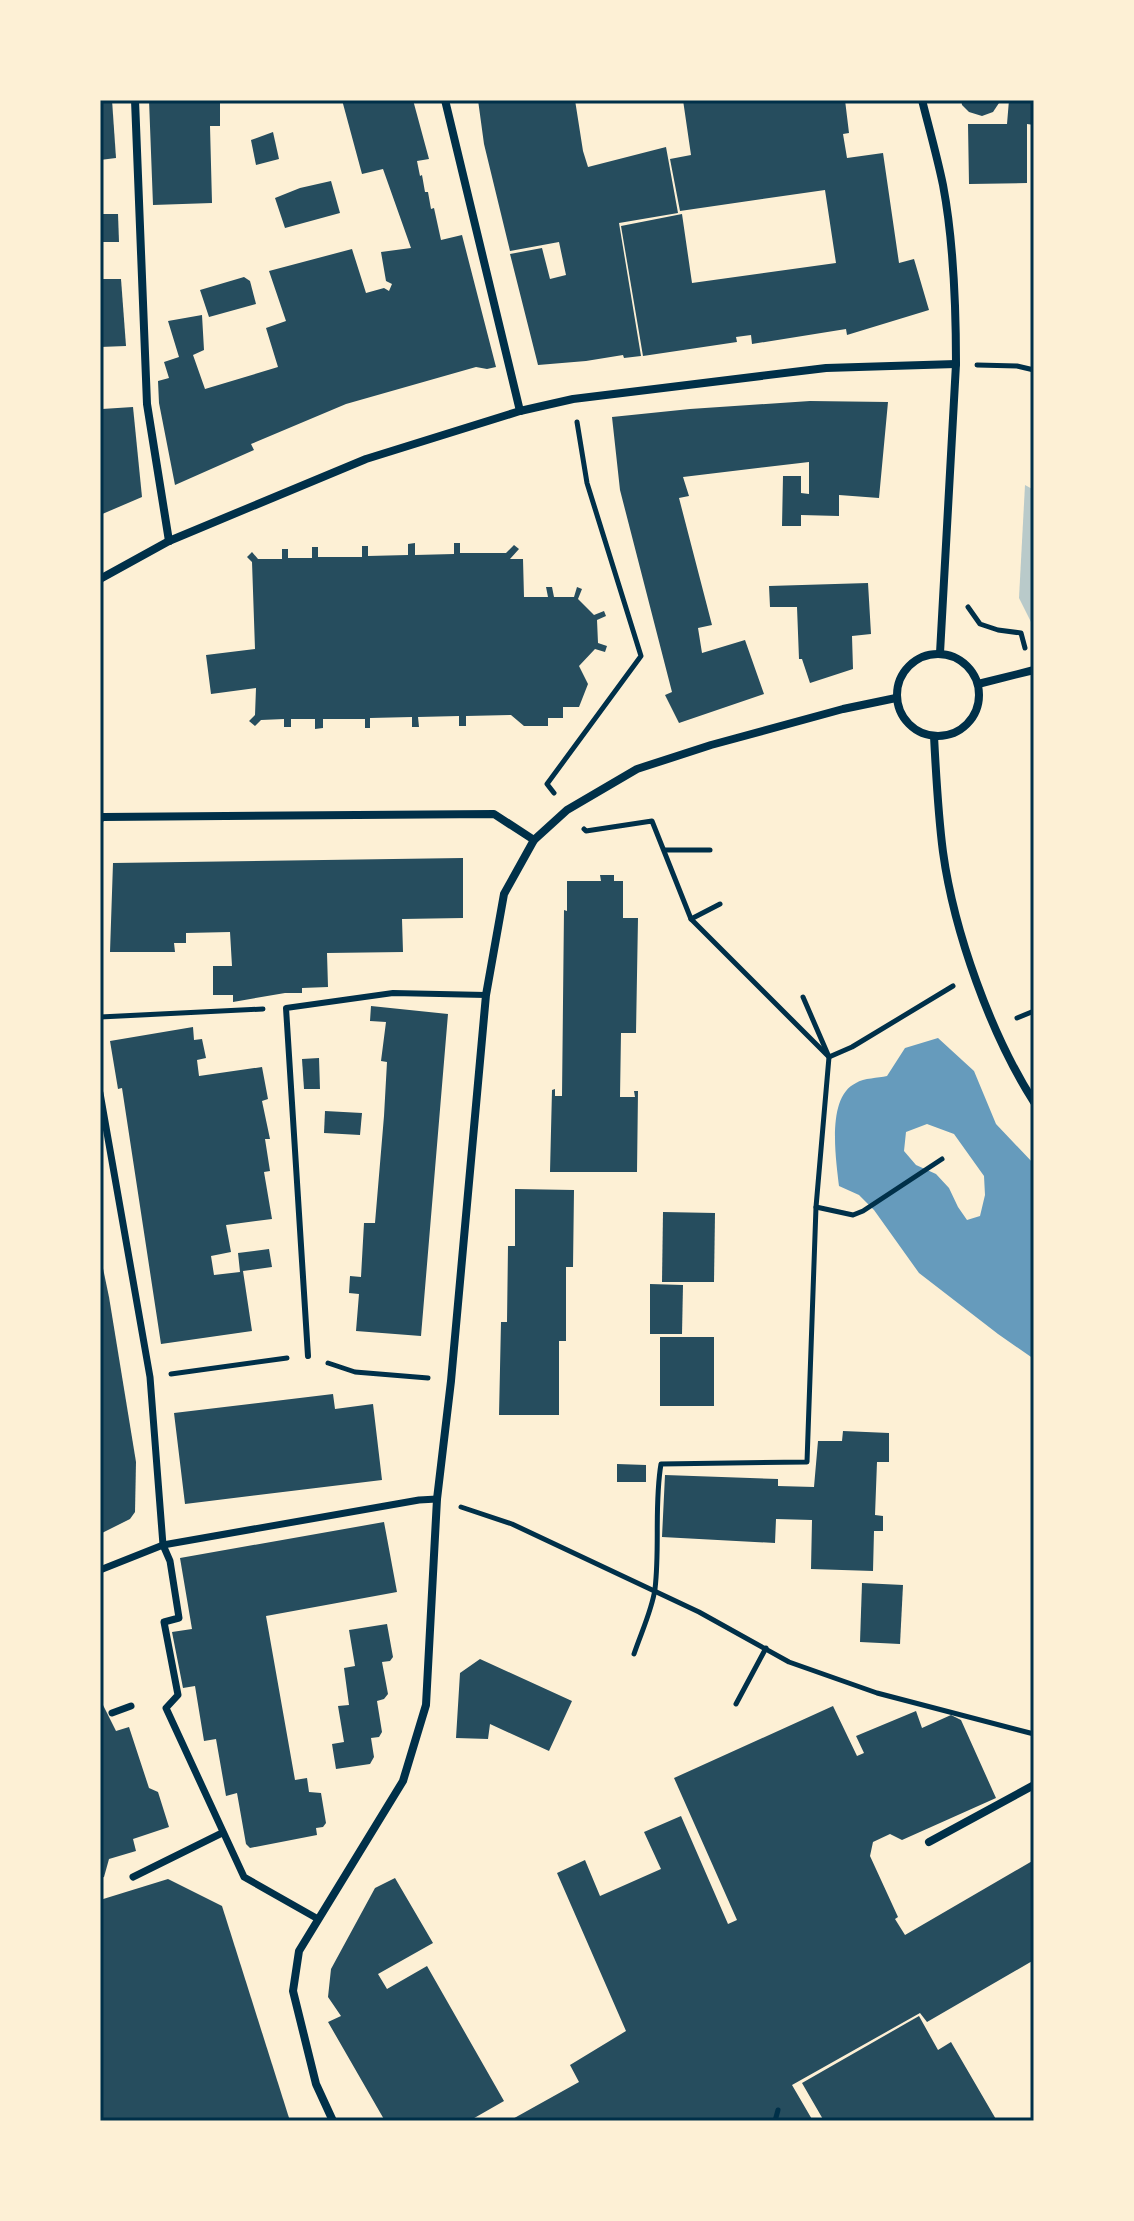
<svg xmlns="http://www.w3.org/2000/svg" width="1134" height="2221" viewBox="0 0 1134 2221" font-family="'Titillium Web',sans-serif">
  <rect width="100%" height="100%" fill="#fdf0d5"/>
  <polygon fill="#b9caca" points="1025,485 1034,490 1034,628 1019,598"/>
  <path fill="#669bbc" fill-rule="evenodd" d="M 938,1038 L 974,1071 L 996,1124 L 1034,1164 L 1034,1359 L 998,1334 L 919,1273 L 874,1210 L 859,1195 L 839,1186 C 836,1159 826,1097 856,1083 C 864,1078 878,1078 887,1076 L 905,1048 ZM 927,1124 L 954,1134 L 984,1176 L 985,1195 L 980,1216 L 967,1220 L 958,1207 L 949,1188 L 936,1174 L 916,1165 L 904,1151 L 906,1132 Z"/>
  <g fill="#264d5e">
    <polygon points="100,100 112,100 116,158 100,160"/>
    <polygon points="149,100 220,100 220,126 210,126 212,203 153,205"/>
    <polygon points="342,100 413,100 429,159 417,161 420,176 422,175 425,192 428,192 431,209 434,208 441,240 462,235 496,367 487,369 476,367 346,404 251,444 254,450 175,485 159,403 158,381 169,378 164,362 179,357 168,321 202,315 204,350 193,355 205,389 278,367 266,328 286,321 269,271 352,249 366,293 384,288 389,291 392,284 386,281 381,252 411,248 383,169 362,174"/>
    <polygon points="478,100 575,100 583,151 588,167 666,147 678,213 619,223 641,356 624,358 623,355 586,361 538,365 510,254 542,248 550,279 566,275 559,242 510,251 484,144"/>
    <polygon points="683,100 845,100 849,133 843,134 847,158 883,153 899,263 914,259 929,310 847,335 846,329 752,344 751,335 736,337 737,342 643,356 621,226 682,214 692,283 836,263 825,190 680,211 670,159 691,155"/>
    <polygon points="961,100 1001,100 993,112 982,116 969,112 962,105"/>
    <polygon points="1009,100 1034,100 1034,125 1027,124 1027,183 969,184 968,124 1007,124"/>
    <polygon points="273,132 279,159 256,165 251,140"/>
    <polygon points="331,181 340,213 285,228 275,198 300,188"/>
    <polygon points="100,214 118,214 119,242 100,242"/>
    <polygon points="244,277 250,281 256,304 209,317 200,290"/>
    <polygon points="100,279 121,279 126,346 100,347"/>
    <polygon points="810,401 888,402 879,498 839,495 839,516 801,515 801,526 782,526 783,476 801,476 801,493 809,494 809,462 683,477 689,496 679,498 712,625 698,628 702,653 745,640 764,694 679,723 665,695 672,692 620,490 612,417 690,409"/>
    <polygon points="133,407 142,497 100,515 102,409"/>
    <polygon points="415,543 415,555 454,554 454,543 460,543 460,553 506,553 514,545 519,549 510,559 523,559 524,597 548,597 546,587 552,587 554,597 574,597 577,587 582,589 578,599 594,615 604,611 606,616 597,620 598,643 607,646 605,652 595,649 579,666 588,684 579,707 563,707 563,718 548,718 548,726 524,726 511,715 466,716 466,726 459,726 459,716 418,717 419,727 412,727 412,717 370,718 370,728 365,728 365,719 323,719 323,728 315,729 315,719 291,719 291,727 284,727 284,719 261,720 255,726 249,721 255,715 256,688 211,694 206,655 255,649 252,562 247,557 252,552 258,559 282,559 282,549 288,549 288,558 312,558 312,547 318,547 318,557 362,557 362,546 368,546 368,556 408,555 408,544"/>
    <polygon points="868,583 871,634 852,636 853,669 810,683 802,659 799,659 797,607 770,607 769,586"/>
    <polygon points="463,858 463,918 402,919 403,952 327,953 328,987 302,988 302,993 285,993 233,1002 233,995 213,995 213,966 232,966 230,932 186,933 186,943 174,943 175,952 110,952 113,863"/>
    <polygon points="600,875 614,875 614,881 623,881 623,918 638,918 636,1033 621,1033 620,1097 635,1097 634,1091 638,1091 637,1172 550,1172 552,1090 555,1089 555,1096 562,1096 564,910 567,911 567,881 601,881"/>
    <polygon points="371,1006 448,1014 421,1336 356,1331 359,1294 349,1293 350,1276 361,1277 364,1223 375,1223 384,1116 387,1062 381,1061 386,1022 370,1021"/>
    <polygon points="193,1027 194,1040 202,1039 206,1058 197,1060 199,1076 262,1067 268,1099 262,1101 270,1139 265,1139 270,1171 264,1172 272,1219 226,1225 231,1252 211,1256 214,1275 240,1272 238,1253 269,1249 272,1267 243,1271 252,1331 161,1344 122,1088 118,1089 110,1041"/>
    <polygon points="319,1058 320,1089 304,1089 302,1059"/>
    <polygon points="325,1111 362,1113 360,1135 324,1133"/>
    <polygon points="515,1189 574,1190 573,1267 566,1267 566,1341 559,1341 559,1415 499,1415 501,1322 507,1322 508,1246 515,1246"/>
    <polygon points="663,1212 715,1213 714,1282 662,1282"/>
    <polygon points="100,1254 109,1297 136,1462 135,1512 130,1519 100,1534"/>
    <polygon points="650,1284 683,1285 682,1334 650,1334"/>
    <rect x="660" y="1337" width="54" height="69"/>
    <polygon points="333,1394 335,1409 373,1404 382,1480 185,1504 174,1413"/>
    <polygon points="843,1431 889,1433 889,1462 877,1462 875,1515 883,1516 883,1531 874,1531 873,1571 811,1569 812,1520 776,1519 775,1543 662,1537 665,1475 778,1479 778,1486 814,1487 818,1441 842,1441"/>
    <polygon points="617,1464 646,1465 646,1482 617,1482"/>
    <polygon points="384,1522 397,1592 266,1616 295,1780 307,1778 309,1792 321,1793 326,1823 323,1827 316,1828 317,1835 250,1848 246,1844 237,1793 226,1796 216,1739 204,1741 195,1686 183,1688 172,1632 192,1629 180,1558"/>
    <polygon points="862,1583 903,1585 900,1644 860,1642"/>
    <polygon points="387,1624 393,1657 390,1661 382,1662 388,1694 384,1699 377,1701 382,1732 379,1737 371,1738 374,1757 370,1764 336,1769 332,1744 344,1742 338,1706 349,1705 344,1668 355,1666 349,1630"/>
    <polygon points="480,1659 572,1701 549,1751 490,1724 488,1739 456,1738 460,1673"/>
    <polygon points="100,1699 116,1731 129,1727 149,1788 158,1792 169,1827 133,1839 136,1851 109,1859 104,1877 100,1878"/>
    <polygon points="833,1706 857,1756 864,1753 856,1736 916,1711 922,1728 951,1715 961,1720 996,1798 902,1840 890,1834 873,1842 870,1856 898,1917 895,1919 905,1935 1034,1860 1034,1960 927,2022 920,2013 792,2085 813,2121 509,2121 579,2082 570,2065 626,2031 557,1873 585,1860 600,1896 661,1869 644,1832 681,1816 728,1924 737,1920 674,1778"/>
    <polygon points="395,1878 433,1943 378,1974 387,1989 427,1966 504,2101 469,2121 385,2121 328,2022 341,2016 328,1997 331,1969 375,1888"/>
    <polygon points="168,1879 222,1906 290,2121 100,2121 100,1900"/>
    <polygon points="919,2016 938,2050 951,2042 997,2121 824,2121 802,2083"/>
  </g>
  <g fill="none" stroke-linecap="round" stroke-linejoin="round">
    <g stroke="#003049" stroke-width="5">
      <polyline points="977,365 1017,366 1034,370"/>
      <polyline points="968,607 980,624 998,630 1021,633 1025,648"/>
      <polyline points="554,793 547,784 641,656 587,483 577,422"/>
      <polyline points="584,829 586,831 652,821 691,919 829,1057 852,1047 953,986"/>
      <polyline points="665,850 710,850"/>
      <polyline points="691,919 720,904"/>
      <polyline points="100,1017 263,1009"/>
      <polyline points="1017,1018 1034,1011"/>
      <polyline points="816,1207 853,1215 863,1211 942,1159"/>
      <polyline points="328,1363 355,1372 428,1378"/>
      <polyline points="171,1374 287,1358"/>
      <polyline points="461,1507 512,1524 699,1612 789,1662 877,1693 1034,1734"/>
      <path d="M 634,1654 C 641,1633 652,1610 655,1589 C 660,1547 654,1505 661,1464 L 807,1462 L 816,1207 L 829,1057 L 803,997"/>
      <polyline points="736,1704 766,1648"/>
      <polyline points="775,2121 778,2110"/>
    </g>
    <polyline stroke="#003049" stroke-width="6" points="308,1356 286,1008 393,993 486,995"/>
    <g stroke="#003049" stroke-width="7">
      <polyline points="100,1093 150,1377 163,1545 170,1561 179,1618 164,1622 178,1695 166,1708 244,1877 318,1919"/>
      <polyline points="100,1570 163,1545 419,1500 437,1499"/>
      <polyline points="112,1713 131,1706"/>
      <polyline points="133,1877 222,1833"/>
    </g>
    <g stroke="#003049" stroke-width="8">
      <polyline points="135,100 147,404 169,541"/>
      <polyline points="445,100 520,411"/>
      <path d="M 922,100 C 929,128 937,156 943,185 C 954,243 956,304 956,364 L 940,653"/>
      <polyline points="100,579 169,541 366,459 520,411 573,399 826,368 956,364"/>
      <circle cx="938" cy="695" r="41"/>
      <polyline points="978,684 1034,670"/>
      <path d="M 934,736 C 936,775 938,814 943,852 C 954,932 991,1035 1034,1102"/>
      <polyline points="100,819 103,817 494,814 534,840"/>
      <polyline points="929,1842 1034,1785"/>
      <polyline points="333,2121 316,2084 293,1991 299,1951 403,1781 426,1705 437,1499 451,1381 486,995 504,894 534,840 567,810 637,769 711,745 843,709 896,698"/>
    </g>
  </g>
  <rect width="1134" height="2221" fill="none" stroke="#fdf0d5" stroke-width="204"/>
  <rect x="102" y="102" width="930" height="2017" fill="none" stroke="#003049" stroke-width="3"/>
</svg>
